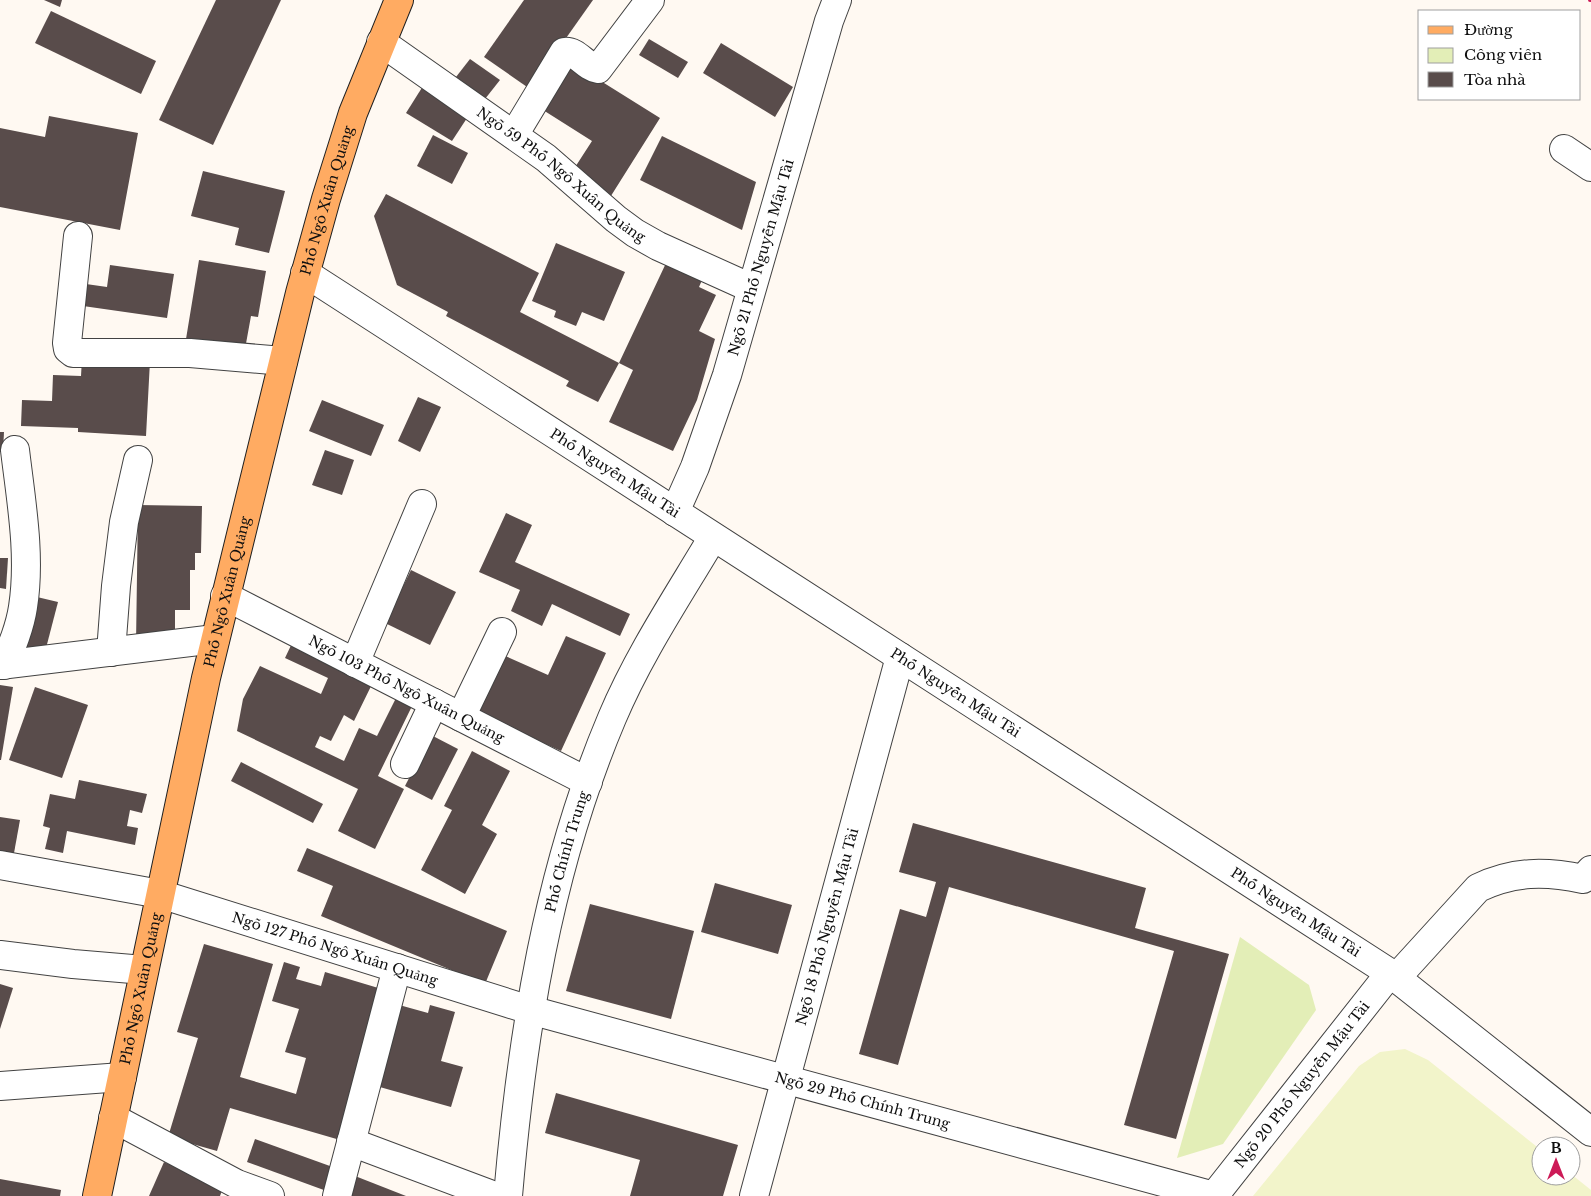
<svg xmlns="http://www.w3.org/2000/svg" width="1591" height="1196" viewBox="0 0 1591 1196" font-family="'Libre Baskerville',serif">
  <rect width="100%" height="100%" fill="#fff9f2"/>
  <polygon fill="#e3eeb7" points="1240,937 1309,985 1316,1010 1223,1144 1177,1158"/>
  <polygon fill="#f2f4ca" points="1405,1049 1428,1060 1541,1150 1541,1176 1571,1176 1571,1174 1591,1190 1591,1196 1253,1196 1359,1066 1380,1052"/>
  <g fill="#594c4b">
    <polygon points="44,0 62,0 60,7"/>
    <polygon points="216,0 281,0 213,145 159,120"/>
    <polygon points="524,0 593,0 530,89 484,57"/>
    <polygon points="51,11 156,61 141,94 35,43"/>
    <polygon points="649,39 688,62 678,78 639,55"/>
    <polygon points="721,43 793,87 775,117 703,73"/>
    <polygon points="470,59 500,80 485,99 456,77"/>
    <polygon points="572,63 660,118 609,199 570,175 592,141 543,110"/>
    <polygon points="423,86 469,115 452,141 406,113"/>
    <polygon points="49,116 138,133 120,230 0,207 0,128 45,137"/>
    <polygon points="433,135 468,153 452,184 417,166"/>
    <polygon points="662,136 756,182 742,230 640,180"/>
    <polygon points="203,171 285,191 269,253 235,245 239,228 191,216"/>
    <polygon points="386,194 539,273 520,312 619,363 598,402 566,386 569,381 446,316 448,312 397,285 374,216"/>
    <polygon points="556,243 625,272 604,321 582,312 576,326 554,317 556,311 532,301"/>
    <polygon points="199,260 266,271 258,317 251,316 245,349 186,339"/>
    <polygon points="667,261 703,278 699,287 716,295 699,331 715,339 697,400 673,451 609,422 633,370 619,363"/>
    <polygon points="110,265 174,274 167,318 76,305 79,283 107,287"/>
    <polygon points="82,358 150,361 146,436 78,432 78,428 21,426 22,400 52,401 53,375 81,376"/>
    <polygon points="418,397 441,407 420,452 398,441"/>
    <polygon points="322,400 384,425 371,456 309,431"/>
    <polygon points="0,432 4,432 3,452 0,452"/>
    <polygon points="325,450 354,460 342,495 312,485"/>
    <polygon points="138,505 202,506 201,553 195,553 195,570 190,570 190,610 175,610 175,639 136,644"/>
    <polygon points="506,513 532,525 515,562 630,614 620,636 552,604 542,626 511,611 520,590 479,572"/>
    <polygon points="0,558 8,558 6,589 0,588"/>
    <polygon points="411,570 456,592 430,645 385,623"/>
    <polygon points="37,597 58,602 45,652 25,648"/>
    <polygon points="566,636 606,653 561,751 476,713 503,655 548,675"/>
    <polygon points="294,639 375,678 354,721 344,715 331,741 320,736 315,747 344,761 359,728 377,736 397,696 413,704 378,776 404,789 375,849 338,831 358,789 237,731 243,699 260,666 321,694 328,678 285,658"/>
    <polygon points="0,685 13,687 1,760 0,760"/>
    <polygon points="35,687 88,705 62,778 9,760"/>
    <polygon points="431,735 458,749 432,800 405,786"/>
    <polygon points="472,751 510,771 482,825 497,834 465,894 421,870 452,810 444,806"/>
    <polygon points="241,762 323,804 313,823 231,781"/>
    <polygon points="79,780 147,794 142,813 130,810 127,826 138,828 135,845 67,831 63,853 45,849 50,828 43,826 50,794 75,799"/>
    <polygon points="0,817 20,820 12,864 0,862"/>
    <polygon points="913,823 1146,888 1135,928 1229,954 1176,1139 1124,1125 1174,951 949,887 898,1065 859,1054 900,909 926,917 936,882 899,872"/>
    <polygon points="307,848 507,931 485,984 321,916 333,886 297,871"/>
    <polygon points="715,883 792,905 778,954 701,932"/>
    <polygon points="590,904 694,931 671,1019 566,991"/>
    <polygon points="204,944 273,964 240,1077 296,1094 306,1058 285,1052 299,1009 272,1001 284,962 300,967 296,979 321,986 325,972 385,990 340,1140 230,1108 217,1151 168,1137 198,1038 177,1032"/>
    <polygon points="0,984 13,988 0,1029"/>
    <polygon points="392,1003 428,1013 430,1005 455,1012 441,1061 463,1067 451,1107 369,1084"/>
    <polygon points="556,1093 738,1145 723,1196 630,1196 640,1160 545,1133"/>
    <polygon points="255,1139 341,1170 332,1193 247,1162"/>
    <polygon points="164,1162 223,1188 220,1196 149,1196"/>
    <polygon points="355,1176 406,1196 341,1196"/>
    <polygon points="0,1179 61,1190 60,1196 0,1196"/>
  </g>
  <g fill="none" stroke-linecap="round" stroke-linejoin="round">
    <g stroke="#424242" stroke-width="30">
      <g id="minor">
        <path id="s1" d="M 381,42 L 546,158 L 616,219 L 635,233 L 658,246 L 751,288"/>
        <path d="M 514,135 L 564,52 C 577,50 585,67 598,69 L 650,0"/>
        <polyline points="1564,149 1591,167"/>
        <polyline points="78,236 67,343 68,349 73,353 190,353 283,361"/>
        <path id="s2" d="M 305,273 L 1390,973 L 1591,1132"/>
        <path id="s3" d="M 675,512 L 695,467 L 727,375 L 829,21 L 837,0"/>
        <path id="s4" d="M 225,596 L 588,782"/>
        <polyline points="111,652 116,586 124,522 138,460"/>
        <polyline points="355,663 422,504"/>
        <polyline points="0,665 215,639"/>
        <path d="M 4,665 C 12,646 20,627 23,607 C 31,555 21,501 15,450"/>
        <polyline points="461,717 502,632"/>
        <polyline points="405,764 434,703"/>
        <path id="s5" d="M 0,865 L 160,894 L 530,1010 L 1214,1196"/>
        <polyline points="0,955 73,964 144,970"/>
        <path d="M 1396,978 L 1478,888 C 1514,871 1545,871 1583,879 L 1591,870"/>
        <polyline points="0,1086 122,1077"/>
        <polyline points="113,1118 237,1184 270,1196"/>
        <polyline points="351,1142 495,1196"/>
        <polyline points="337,1196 397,968"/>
        <path id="s6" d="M 508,1196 C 522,1033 548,869 612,718 C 639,654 678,596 713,537"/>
        <path id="s7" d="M 754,1196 L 900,657"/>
        <path id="s8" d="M 1214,1196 L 1390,973"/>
      </g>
    </g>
    <g stroke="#202020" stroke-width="30">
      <g id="major">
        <path id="s9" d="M 97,1196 L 206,678 L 300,293 L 326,199 L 353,113 L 399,0"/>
      </g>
    </g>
    <use href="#minor" stroke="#fff" stroke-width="28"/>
    <use href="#major" stroke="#ffab62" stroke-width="28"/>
    <polyline stroke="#cd1a57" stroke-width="4" points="1590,0 1591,0"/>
  </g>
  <g text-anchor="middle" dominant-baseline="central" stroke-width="5" stroke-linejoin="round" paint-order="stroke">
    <g font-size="14" fill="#0f0f0f" stroke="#fff">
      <text stroke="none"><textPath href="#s1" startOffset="224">Ngõ 59 Phố Ngô Xuân Quảng</textPath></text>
      <text stroke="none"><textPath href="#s9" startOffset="1022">Phố Ngô Xuân Quảng</textPath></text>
      <text stroke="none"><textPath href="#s3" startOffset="269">Ngõ 21 Phố Nguyễn Mậu Tài</textPath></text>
      <text stroke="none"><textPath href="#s2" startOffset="369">Phố Nguyễn Mậu Tài</textPath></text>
      <text stroke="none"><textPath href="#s9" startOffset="618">Phố Ngô Xuân Quảng</textPath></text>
      <text stroke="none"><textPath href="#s4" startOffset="204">Ngõ 103 Phố Ngô Xuân Quảng</textPath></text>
      <text stroke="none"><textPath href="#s2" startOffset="774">Phố Nguyễn Mậu Tài</textPath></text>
      <text stroke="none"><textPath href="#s6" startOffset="350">Phố Chính Trung</textPath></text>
      <text stroke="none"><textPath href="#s2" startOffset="1179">Phố Nguyễn Mậu Tài</textPath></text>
      <text stroke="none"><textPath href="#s7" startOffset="279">Ngõ 18 Phố Nguyễn Mậu Tài</textPath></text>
      <text stroke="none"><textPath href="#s5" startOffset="346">Ngõ 127 Phố Ngô Xuân Quảng</textPath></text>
      <text stroke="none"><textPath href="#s9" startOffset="212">Phố Ngô Xuân Quảng</textPath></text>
      <text stroke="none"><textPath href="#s8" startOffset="142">Ngõ 20 Phố Nguyễn Mậu Tài</textPath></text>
      <text stroke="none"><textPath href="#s5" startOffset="895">Ngõ 29 Phố Chính Trung</textPath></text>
    </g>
  </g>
  <rect x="1418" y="10" width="162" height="90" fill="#ffffff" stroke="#9f9f9f"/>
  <rect x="1428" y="26" width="25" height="8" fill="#ffab62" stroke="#9f9f9f"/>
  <text x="1464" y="35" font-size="15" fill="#0f0f0f">Đường</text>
  <rect x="1428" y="48" width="25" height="15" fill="#e3eeb7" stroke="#9f9f9f"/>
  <text x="1464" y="60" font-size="15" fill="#0f0f0f">Công viên</text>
  <rect x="1428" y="72" width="25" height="15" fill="#594c4b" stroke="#9f9f9f"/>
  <text x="1464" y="85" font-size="15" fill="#0f0f0f">Tòa nhà</text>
  <g transform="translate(1556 1161)"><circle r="24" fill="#ffffff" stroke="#9f9f9f"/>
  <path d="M0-4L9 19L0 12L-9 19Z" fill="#cd1a57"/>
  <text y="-8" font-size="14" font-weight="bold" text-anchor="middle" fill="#0f0f0f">B</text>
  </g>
</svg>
